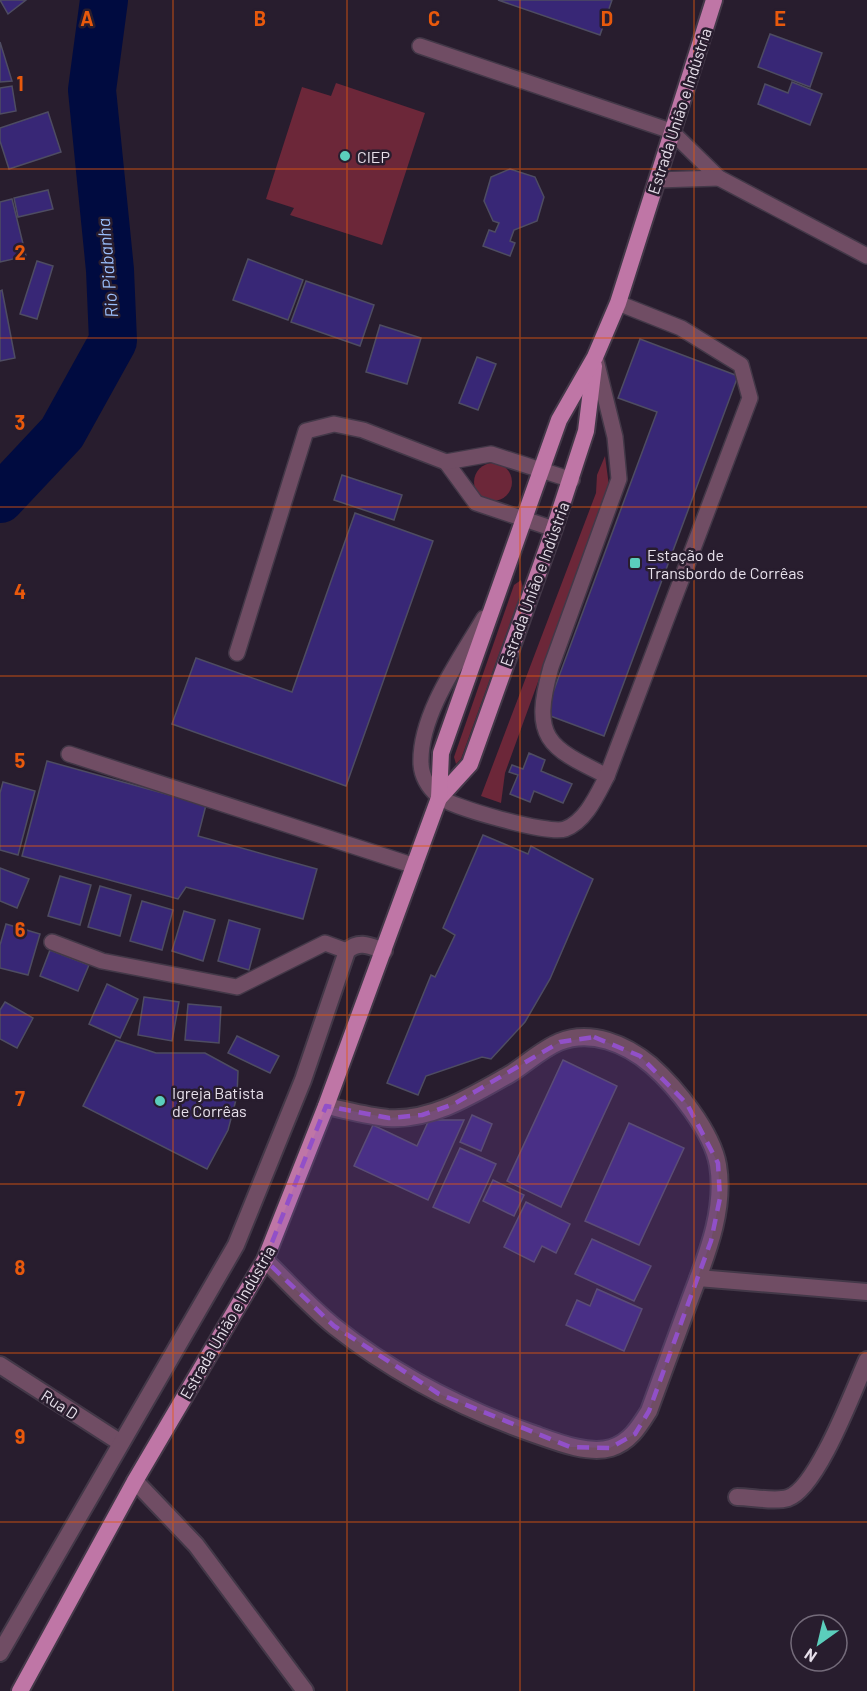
<svg xmlns="http://www.w3.org/2000/svg" width="867" height="1691" viewBox="0 0 867 1691" font-family="Barlow,sans-serif">
  <rect width="100%" height="100%" fill="#281d2e"/>
  <g fill="#6c2739">
    <polygon points="336,83 425,113 382,245 290,215 294,208 266,199 302,87 331,96"/>
    <polygon points="605,456 609,486 505,773 501,803 481,796 596,493 597,475"/>
    <circle cx="493" cy="482" r="19"/>
    <polygon points="521,580 523,588 461,759 456,764 454,757 514,585"/>
  </g>
  <g fill="none" stroke-linecap="round" stroke-linejoin="round">
    <polyline stroke="#000b40" stroke-width="48" points="0,499 62,433 113,341 110,270 92,90 104,0"/>
  </g>
  <g fill="#382776" stroke="#4e4c62" stroke-width="1.5">
    <polygon points="0,0 26,0 8,14"/>
    <polygon points="498,0 612,0 600,35"/>
    <polygon points="770,34 822,53 810,87 758,67"/>
    <polygon points="0,42 12,81 0,82"/>
    <polygon points="792,82 822,94 810,125 758,104 765,84 788,93"/>
    <polygon points="12,86 16,111 0,114 0,88"/>
    <polygon points="48,112 61,152 9,169 0,141 0,128"/>
    <polygon points="510,169 535,177 544,197 537,221 514,230 510,241 515,243 510,256 483,246 489,230 495,232 499,223 493,221 484,201 491,177"/>
    <polygon points="48,190 53,209 18,217 14,198"/>
    <polygon points="12,199 26,256 0,262 0,202"/>
    <polygon points="248,259 303,280 288,320 233,300"/>
    <polygon points="37,261 53,266 37,319 20,314"/>
    <polygon points="306,281 374,305 360,346 291,322"/>
    <polygon points="2,290 15,358 0,361 0,291"/>
    <polygon points="380,325 421,338 407,384 366,372"/>
    <polygon points="640,339 738,376 604,736 545,714 657,412 618,398"/>
    <polygon points="477,357 496,364 478,410 459,403"/>
    <polygon points="342,475 402,495 394,520 334,500"/>
    <polygon points="355,513 433,541 346,786 172,724 196,658 292,692"/>
    <polygon points="529,753 545,760 541,771 572,784 563,803 534,791 530,802 510,794 518,775 509,772 512,765 523,769"/>
    <polygon points="47,761 206,805 198,836 317,869 303,919 186,887 178,899 22,856"/>
    <polygon points="3,782 35,791 18,855 0,850 0,793"/>
    <polygon points="483,835 528,854 531,846 593,879 550,979 525,1022 491,1059 482,1057 426,1076 418,1095 387,1083 431,975 435,977 455,935 443,928"/>
    <polygon points="0,868 29,879 17,908 0,901"/>
    <polygon points="60,876 91,885 80,925 48,916"/>
    <polygon points="100,886 131,895 120,936 88,927"/>
    <polygon points="142,901 173,910 162,950 130,941"/>
    <polygon points="184,911 215,920 203,961 172,951"/>
    <polygon points="229,920 260,929 249,970 218,961"/>
    <polygon points="6,924 40,934 28,975 0,968 0,945"/>
    <polygon points="50,950 89,965 78,991 40,976"/>
    <polygon points="107,984 138,999 120,1038 89,1024"/>
    <polygon points="144,997 179,1002 172,1041 138,1035"/>
    <polygon points="5,1002 33,1018 17,1048 0,1039 0,1010"/>
    <polygon points="188,1004 221,1007 219,1043 185,1040"/>
    <polygon points="237,1036 279,1056 270,1073 228,1053"/>
    <polygon points="116,1040 156,1053 205,1053 238,1071 237,1096 228,1130 207,1169 83,1106"/>
    <polygon points="563,1060 617,1086 561,1207 507,1181"/>
    <polygon points="472,1115 492,1124 481,1151 460,1142"/>
    <polygon points="429,1120 464,1120 428,1200 354,1166 373,1125 417,1146"/>
    <polygon points="629,1123 684,1148 639,1245 585,1221"/>
    <polygon points="460,1148 496,1164 469,1223 433,1207"/>
    <polygon points="493,1180 524,1195 514,1216 483,1201"/>
    <polygon points="526,1202 570,1224 556,1253 542,1246 534,1262 504,1247"/>
    <polygon points="592,1239 651,1266 634,1301 575,1274"/>
    <polygon points="597,1289 642,1309 624,1351 566,1325 577,1300 590,1306"/>
  </g>
  <g fill="none" stroke-linecap="round" stroke-linejoin="round">
    <g stroke="#433848" stroke-width="18">
      <g id="service">
        <polyline points="420,46 671,131 719,178 867,256"/>
        <polyline points="657,180 719,178"/>
        <path d="M 596,360 L 615,437 L 619,479 L 551,667 C 531,738 547,747 607,776"/>
        <polyline points="446,462 476,503 554,529"/>
        <path d="M 484,618 C 460,659 419,715 421,764 C 422,778 428,787 438,796 C 450,807 549,835 565,829 C 586,821 597,795 607,776 L 750,398 L 741,365 L 681,328 L 618,303"/>
        <polyline points="237,653 306,431 334,424 363,430 446,462 491,454 572,480"/>
        <polyline points="69,754 415,866"/>
        <polyline points="52,942 102,961 237,987 325,943 347,951"/>
      </g>
    </g>
    <g stroke="#433848" stroke-width="20">
      <g id="minor">
        <path d="M 265,1260 C 288,1282 310,1307 335,1327 C 393,1373 461,1408 531,1433 C 554,1441 587,1455 611,1448 C 630,1442 639,1427 649,1411 C 662,1376 675,1340 688,1305 C 704,1261 726,1213 718,1165 C 712,1131 676,1087 651,1065 C 626,1044 591,1029 559,1042 C 542,1049 526,1064 510,1074 C 473,1095 432,1121 388,1118 C 367,1116 346,1110 326,1106"/>
        <polyline points="698,1278 867,1292"/>
        <polyline points="0,1365 121,1443"/>
        <polyline points="135,1481 196,1545 305,1691"/>
        <path d="M 737,1497 C 752,1497 775,1502 788,1498 C 817,1489 854,1389 867,1360"/>
        <path d="M 0,1653 L 236,1245 L 303,1080 L 347,951 C 359,940 370,946 384,951"/>
      </g>
    </g>
    <g stroke="#433848" stroke-width="20">
      <g id="primary">
        <polyline points="439,798 470,764 554,529 586,431 594,366"/>
        <polyline points="20,1691 135,1481 265,1260 326,1106 439,798 441,753 559,420 595,357 618,303 714,0"/>
      </g>
    </g>
    <use href="#service" stroke="#704d64" stroke-width="15"/>
    <use href="#minor" stroke="#704d64" stroke-width="16"/>
    <use href="#primary" stroke="#bf76a6" stroke-width="16"/>
  </g>
  <path fill="#9150c8" fill-opacity="0.2" stroke="#9150c8" stroke-width="4.5" stroke-dasharray="12 8" stroke-linejoin="round" d="M 594,1037 L 640,1056 L 687,1104 L 718,1163 L 720,1198 L 711,1241 L 649,1411 L 635,1434 L 610,1448 L 570,1447 L 439,1394 L 334,1326 L 265,1260 L 326,1106 L 389,1118 L 422,1115 L 454,1104 L 560,1042 Z"/>
  <path fill="none" stroke="#e8590c" stroke-width="1.5" stroke-opacity="0.55" d="M 173,0 L 173,1691M 347,0 L 347,1691M 520,0 L 520,1691M 694,0 L 694,1691M 0,169 L 867,169M 0,338 L 867,338M 0,507 L 867,507M 0,676 L 867,676M 0,846 L 867,846M 0,1015 L 867,1015M 0,1184 L 867,1184M 0,1353 L 867,1353M 0,1522 L 867,1522"/>
  <g fill="#5bcebc" stroke="#281d2e" stroke-width="2">
    <circle cx="345" cy="156" r="6"/>
    <rect x="629" y="557" width="12" height="12" rx="3"/>
    <circle cx="160" cy="1101" r="6"/>
  </g>
  <g text-anchor="middle" dominant-baseline="central" stroke-width="5" stroke-linejoin="round" paint-order="stroke">
    <g font-size="16" fill="#e7e0eb" stroke="#281d2e">
      <text transform="translate(679 111) rotate(-72)">Estrada União e Indústria</text>
      <text transform="translate(534 584) rotate(-70)">Estrada União e Indústria</text>
      <text transform="translate(227 1322) rotate(-60)">Estrada União e Indústria</text>
      <text transform="translate(60 1404) rotate(33)">Rua D</text>
    </g>
    <g font-size="16" fill="#e7e0eb" stroke="#281d2e" text-anchor="start">
      <text x="357" y="156">CIEP</text>
      <text x="647" y="554">Estação de<tspan x="647" dy="18">Transbordo de Corrêas</tspan></text>
      <text x="172" y="1092">Igreja Batista<tspan x="172" dy="18">de Corrêas</tspan></text>
    </g>
    <g font-size="18" font-style="italic" fill="#9bbffc" stroke="#281d2e">
      <text transform="translate(107 268) rotate(-95)">Rio Piabanha</text>
    </g>
  </g>
  <g font-size="20" text-anchor="middle" font-weight="bold" fill="#e8590c" stroke="#281d2e" stroke-width="5" stroke-linejoin="round" paint-order="stroke">
    <text x="87" y="26">A</text>
    <text x="260" y="26">B</text>
    <text x="434" y="26">C</text>
    <text x="607" y="26">D</text>
    <text x="780" y="26">E</text>
    <text x="20" y="91">1</text>
    <text x="20" y="260">2</text>
    <text x="20" y="430">3</text>
    <text x="20" y="599">4</text>
    <text x="20" y="768">5</text>
    <text x="20" y="937">6</text>
    <text x="20" y="1106">7</text>
    <text x="20" y="1275">8</text>
    <text x="20" y="1444">9</text>
  </g>
  <g transform="translate(819 1643) rotate(214)"><circle r="28" fill="#281d2e" stroke="#746b7a" stroke-width="1.5"/>
  <path d="M0-4.5L10 22L0 15L-10 22Z" fill="#5bcebc"/>
  <text y="-9" font-size="16" font-weight="bold" text-anchor="middle" fill="#e7e0eb">N</text>
  </g>
</svg>
